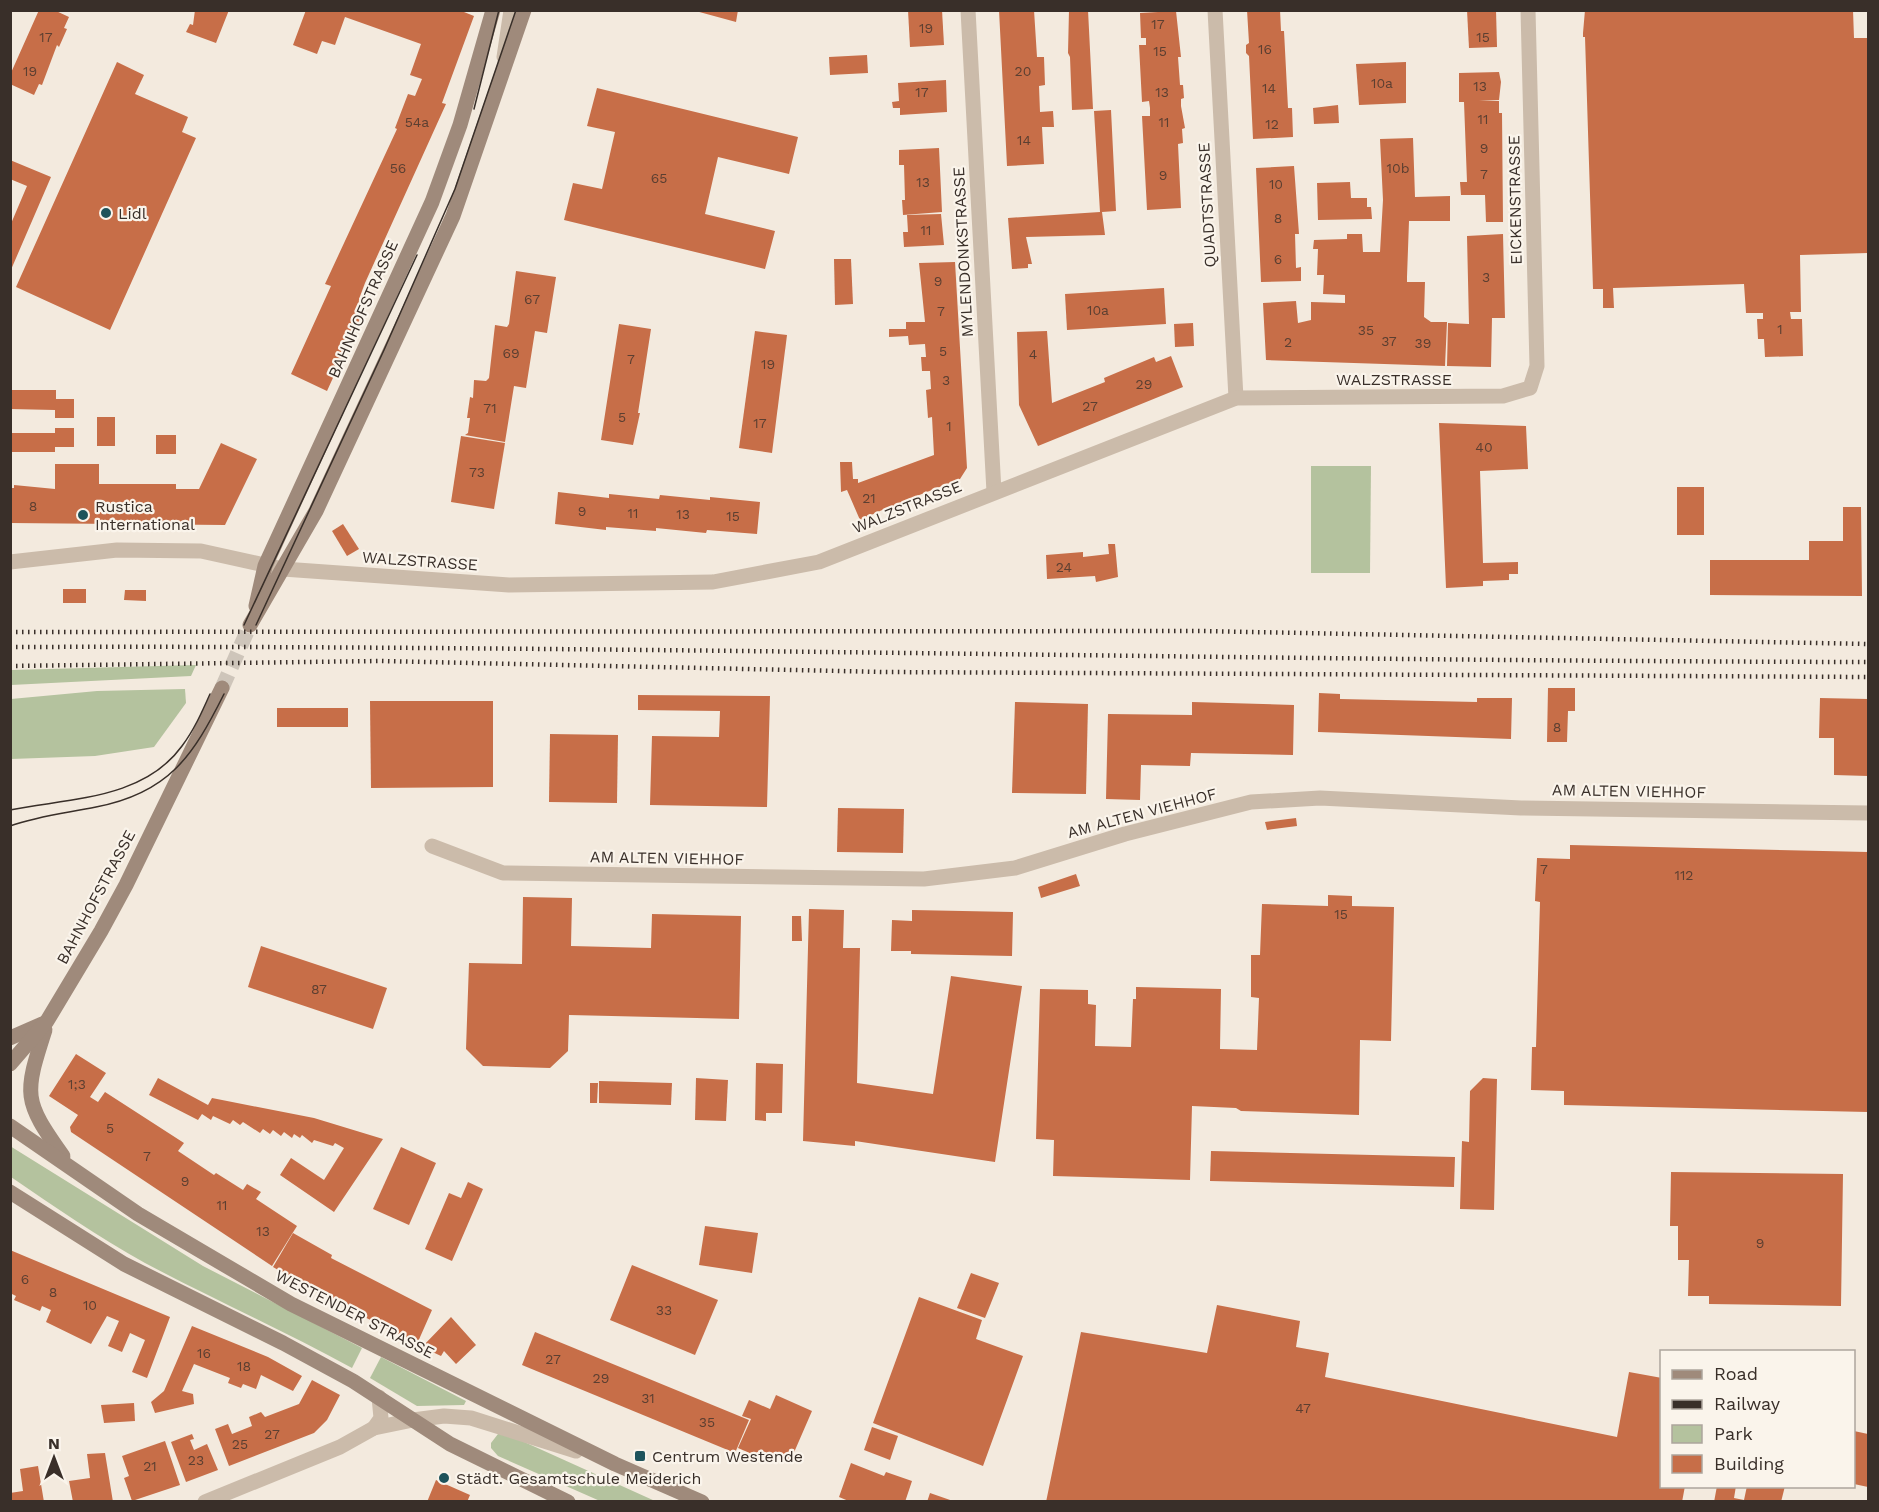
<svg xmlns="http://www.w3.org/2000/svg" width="1879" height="1512" viewBox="0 0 1879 1512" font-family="'Work Sans',sans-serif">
  <rect width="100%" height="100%" fill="#f3eade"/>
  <g fill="#b4c29e">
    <polygon points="1311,466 1371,466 1370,573 1311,573"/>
    <polygon points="196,665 191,676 11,685 11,670"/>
    <polygon points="185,689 186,703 154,747 95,756 11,759 11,699 97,691"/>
    <path d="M 10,1146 L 203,1266 L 362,1348 L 352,1368 C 284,1331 213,1299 145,1263 C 98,1237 55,1207 11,1177 Z"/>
    <polygon points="381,1357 466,1401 464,1405 417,1406 370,1378"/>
    <polygon points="505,1433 511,1436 655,1501 600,1501 498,1456 491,1448 491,1443 498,1434"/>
  </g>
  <g fill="#c76e48">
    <polygon points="39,10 54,10 69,17 64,28 67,29 59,47 57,45 42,85 39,84 34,95 10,84 10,75"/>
    <polygon points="195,10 229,10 216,43 186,32 190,24 193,25"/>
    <polygon points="306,10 459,10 474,16 442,103 446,104 365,283 359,299 367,303 327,391 291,374 331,286 325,284 397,129 395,128 408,94 415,96 422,79 410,75 421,44 345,17 335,45 322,41 317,54 293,45"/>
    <polygon points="692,10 738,10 736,22"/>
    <polygon points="908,10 942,10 944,45 910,47"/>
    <polygon points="999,10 1034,10 1037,57 1044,57 1045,85 1039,86 1040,112 1053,111 1054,127 1042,127 1044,164 1007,166"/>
    <polygon points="1069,10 1088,10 1093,109 1072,110 1070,57 1068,53"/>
    <polygon points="1247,10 1280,10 1281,31 1284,31 1288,108 1292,108 1293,137 1253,139 1249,56 1246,53 1246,45 1249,43"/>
    <polygon points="1467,10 1496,10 1497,47 1469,48"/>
    <polygon points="1585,10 1853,10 1854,38 1868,38 1868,253 1800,255 1801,312 1790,312 1791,319 1802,319 1803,356 1765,357 1764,339 1758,339 1757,319 1763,319 1763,313 1746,313 1744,284 1613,288 1614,308 1603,308 1603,289 1593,289 1585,37 1583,37 1583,33"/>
    <polygon points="1176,11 1181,57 1178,57 1180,85 1183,85 1184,98 1181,99 1181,106 1185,128 1182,129 1183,143 1178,144 1181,208 1147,210 1142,116 1150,116 1150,108 1149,101 1142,102 1139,45 1146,45 1146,38 1141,38 1140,13"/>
    <polygon points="867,55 868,73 830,75 829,57"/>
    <polygon points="117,62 144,75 135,94 188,117 182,132 196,138 110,330 16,287"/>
    <polygon points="1406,62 1406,103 1359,105 1356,64"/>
    <polygon points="1499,72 1501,82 1499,100 1479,101 1499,101 1499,113 1502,113 1503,222 1486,222 1485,195 1461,195 1460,182 1467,182 1464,102 1459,102 1459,73"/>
    <polygon points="946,80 947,112 900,115 900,108 893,108 892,102 899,101 898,83"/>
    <polygon points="597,88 798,137 789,174 718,157 705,214 775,231 765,269 564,220 573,183 602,189 615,132 587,126"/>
    <polygon points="1338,105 1339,123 1314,124 1313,108"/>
    <polygon points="1111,110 1116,211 1102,212 1105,235 1026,237 1032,264 1028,264 1028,268 1012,269 1008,218 1100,212 1094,111"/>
    <polygon points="1413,138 1415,197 1450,196 1450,221 1409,221 1407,277 1407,282 1425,282 1424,317 1431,322 1447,322 1445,366 1266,360 1263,303 1296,301 1298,323 1311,320 1311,302 1345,303 1345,295 1323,294 1324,275 1317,275 1318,249 1313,249 1314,240 1347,239 1347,234 1362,234 1363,252 1380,252 1383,200 1380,139"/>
    <polygon points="939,148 942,212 903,215 902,200 905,200 904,165 899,165 899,150"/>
    <polygon points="10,160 51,177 10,272 10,226 27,186 10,179"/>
    <polygon points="1294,166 1299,234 1295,234 1296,268 1301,267 1301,281 1261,282 1256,168"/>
    <polygon points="1350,182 1351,198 1367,198 1367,207 1371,207 1372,219 1318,220 1317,183"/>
    <polygon points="941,214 944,245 904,247 903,232 908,232 907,215"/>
    <polygon points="1503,234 1505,318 1492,318 1491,367 1447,366 1448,323 1469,324 1467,236"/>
    <polygon points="834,259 851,259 853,304 835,305"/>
    <polygon points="955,262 967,468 960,479 904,501 895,509 891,506 860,520 847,490 841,492 840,462 852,462 853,479 858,479 858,483 934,455 932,417 928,418 926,390 931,389 930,371 922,371 921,357 926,357 925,344 909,345 908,336 889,337 889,329 906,329 906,322 925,322 919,263"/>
    <polygon points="516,271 556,277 547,333 535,331 526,388 514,386 505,442 465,435 468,433 470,418 467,418 470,397 473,398 474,380 486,381 489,378 495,325 507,327 509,324"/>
    <polygon points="1164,288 1166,324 1067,330 1065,294"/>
    <polygon points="1193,323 1194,346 1175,347 1174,324"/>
    <polygon points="619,324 651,329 638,413 640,413 633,445 601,440"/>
    <polygon points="755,331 787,335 772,453 739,448"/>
    <polygon points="1047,331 1052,403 1105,382 1104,378 1154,357 1156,362 1171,356 1183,387 1038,446 1019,405 1017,332"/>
    <polygon points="10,390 56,390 56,399 74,399 74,418 55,418 55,410 10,409"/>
    <rect x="97" y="417" width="18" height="29"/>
    <polygon points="1439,423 1526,426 1528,469 1480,471 1483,563 1518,562 1518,574 1509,574 1509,580 1483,581 1483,586 1446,588"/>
    <polygon points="55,428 74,428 74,447 55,447 55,452 10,452 10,433 55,433"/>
    <rect x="156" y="435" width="20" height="19"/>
    <polygon points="461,436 505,443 494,509 451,502"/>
    <polygon points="221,443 257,459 225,525 10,523 10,488 14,488 14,485 55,489 55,464 99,464 99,484 176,484 176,489 199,489"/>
    <rect x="1677" y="487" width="27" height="48"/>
    <polygon points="558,492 609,498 609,494 659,499 660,495 710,500 710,497 760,502 757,534 707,530 706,533 656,528 656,531 606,527 606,530 555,524"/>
    <polygon points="1843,507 1861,507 1862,596 1710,595 1710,560 1809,560 1809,541 1843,541"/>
    <polygon points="343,524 359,549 347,556 332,531"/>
    <polygon points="1108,544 1115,544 1118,577 1096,582 1095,576 1047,579 1046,555 1083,552 1083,557 1109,554"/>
    <rect x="63" y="589" width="23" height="14"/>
    <polygon points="125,590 146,590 146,601 124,600"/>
    <polygon points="1548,688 1575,688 1575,711 1568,711 1567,742 1547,742"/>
    <polygon points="1319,693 1340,694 1340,699 1477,702 1477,698 1512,698 1511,739 1318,732"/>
    <polygon points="638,695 770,696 767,807 650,805 652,736 719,737 720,711 638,710"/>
    <polygon points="1820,698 1868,699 1868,776 1834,775 1834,738 1819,738"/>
    <polygon points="370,701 493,701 493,787 371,788"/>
    <polygon points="1015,702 1088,704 1086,794 1012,793"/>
    <polygon points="1192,702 1294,705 1293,755 1191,753 1190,766 1141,765 1140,800 1106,799 1108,714 1192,715"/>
    <rect x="277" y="708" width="71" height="19"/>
    <polygon points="550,734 618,735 617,803 549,802"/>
    <polygon points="838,808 904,809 903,853 837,852"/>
    <polygon points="1296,818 1297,826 1267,830 1265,822"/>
    <polygon points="1570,845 1868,852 1868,1112 1564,1105 1564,1091 1531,1090 1532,1047 1536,1047 1540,902 1535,901 1537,858 1570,859"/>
    <polygon points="1076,874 1080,886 1041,898 1038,887"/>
    <polygon points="1328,895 1352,896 1352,906 1394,907 1391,1041 1360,1040 1359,1115 1241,1111 1236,1108 1192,1106 1190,1180 1053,1176 1054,1140 1036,1139 1040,989 1088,990 1088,1004 1096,1005 1095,1046 1131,1047 1133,999 1136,999 1136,987 1221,989 1220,1049 1257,1050 1259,998 1251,997 1251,955 1260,955 1262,904 1328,906"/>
    <polygon points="523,897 572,898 571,946 651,948 652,914 741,916 739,1019 569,1015 568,1051 550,1068 483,1066 466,1049 469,963 522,964"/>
    <polygon points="809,909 844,910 843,948 860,948 857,1083 933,1094 951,976 1022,986 995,1162 855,1141 855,1146 803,1141"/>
    <polygon points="912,910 1013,912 1012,956 911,954 911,951 891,951 892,920 912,921"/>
    <polygon points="792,916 801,916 802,941 792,941"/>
    <polygon points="261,946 387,988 373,1029 248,987"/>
    <polygon points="76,1054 106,1073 90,1097 98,1102 105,1092 184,1143 178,1151 214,1175 216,1173 243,1190 247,1184 261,1192 256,1199 297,1226 272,1266 71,1132 70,1127 78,1115 49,1096"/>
    <polygon points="756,1063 783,1064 782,1113 766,1113 766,1121 755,1120"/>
    <polygon points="158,1078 208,1105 212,1098 314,1118 383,1139 334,1212 280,1175 291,1158 324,1180 344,1148 335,1143 333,1146 314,1140 312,1143 302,1135 300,1138 294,1134 292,1138 284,1132 281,1136 273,1130 270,1134 263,1129 260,1133 243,1122 240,1125 233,1120 230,1124 213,1116 211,1120 202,1114 198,1120 149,1095"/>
    <polygon points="696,1078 728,1080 726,1121 695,1120"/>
    <polygon points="1483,1078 1497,1079 1494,1210 1460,1209 1462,1141 1469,1142 1470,1091"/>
    <polygon points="599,1081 672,1083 671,1105 599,1103"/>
    <polygon points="590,1083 598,1083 597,1103 590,1103"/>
    <polygon points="401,1147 436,1163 409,1225 373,1209"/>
    <polygon points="1211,1151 1455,1157 1454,1187 1210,1181"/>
    <polygon points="1671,1172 1843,1174 1841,1306 1709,1304 1709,1296 1688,1296 1689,1260 1678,1260 1678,1226 1670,1226"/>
    <polygon points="468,1182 483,1189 452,1261 425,1249 449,1193 461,1198"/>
    <polygon points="705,1226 758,1233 752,1273 699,1265"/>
    <polygon points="293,1233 332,1255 331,1258 432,1310 417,1344 314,1291 273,1267"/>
    <polygon points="10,1250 170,1317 147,1378 132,1372 145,1340 130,1333 122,1352 108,1346 119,1321 107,1316 91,1344 46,1322 51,1310 42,1306 40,1311 14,1300 16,1296 10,1293"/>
    <polygon points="632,1265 718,1300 695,1355 610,1320"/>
    <polygon points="971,1273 999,1283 985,1318 957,1308"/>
    <polygon points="919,1297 982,1320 976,1339 1023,1356 983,1466 873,1423"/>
    <polygon points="1217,1305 1300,1321 1296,1347 1329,1353 1325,1377 1617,1437 1629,1372 1662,1378 1662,1486 1685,1486 1682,1502 1046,1502 1081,1332 1207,1353"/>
    <polygon points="451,1317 476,1345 456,1364 444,1351 441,1356 422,1347"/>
    <polygon points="192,1326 268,1357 302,1376 293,1391 261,1375 256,1389 243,1384 241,1388 228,1383 230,1378 194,1364 182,1391 193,1394 194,1404 155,1413 151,1402 164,1391"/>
    <polygon points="535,1332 749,1420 735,1453 522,1365"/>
    <polygon points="312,1380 340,1395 327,1420 314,1433 229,1466 215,1429 228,1424 232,1434 252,1426 249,1417 261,1412 265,1417 299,1404"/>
    <polygon points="776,1395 812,1411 789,1464 762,1451 759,1457 738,1448 751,1419 742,1416 749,1400 770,1409"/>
    <polygon points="134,1403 135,1421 104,1423 101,1405"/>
    <polygon points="872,1427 898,1436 890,1460 864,1450"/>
    <polygon points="1854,1431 1868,1434 1868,1487 1854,1484"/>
    <polygon points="192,1434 194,1439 190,1440 194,1450 207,1444 218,1470 186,1482 171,1442"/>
    <polygon points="165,1441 180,1485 132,1501 124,1478 129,1476 122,1456"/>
    <polygon points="105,1453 113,1502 73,1502 69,1481 90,1478 87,1454"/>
    <polygon points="851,1463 884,1476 886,1472 912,1481 905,1502 851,1502 839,1497"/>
    <polygon points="38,1466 44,1502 10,1502 10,1493 23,1491 20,1469"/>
    <polygon points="436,1480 470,1495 467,1502 427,1502"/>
    <polygon points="1717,1486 1736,1486 1734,1498 1744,1500 1747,1486 1785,1486 1781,1502 1714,1502"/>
    <polygon points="930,1493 953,1501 953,1502 927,1502"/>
  </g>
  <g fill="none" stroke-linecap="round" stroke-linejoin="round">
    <polyline stroke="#cec5ba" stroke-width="15" stroke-dasharray="15 8" stroke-linecap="butt" points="222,688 250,625"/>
    <g stroke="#cbbbaa" stroke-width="15">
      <polyline points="968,10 994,492"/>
      <polyline points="1215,10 1236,398"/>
      <polyline points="504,57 511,10"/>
      <polyline points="10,562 117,550 201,551 283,569 509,585 713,582 819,562 1236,398 1503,396 1530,388 1537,366 1528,10"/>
      <polyline points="432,846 503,873 924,879 1015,868 1125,834 1251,802 1320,798 1521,808 1868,813"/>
      <polyline points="374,1428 381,1418 379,1397"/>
      <polyline points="205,1502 340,1447 374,1428 413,1420 444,1416 471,1418 576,1451"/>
    </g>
    <g stroke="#9f8a7b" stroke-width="15">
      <polyline points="256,606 265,566 432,202 460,125 493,10"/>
      <polyline points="250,625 316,511 453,216 524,10"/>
      <path d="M 45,1030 C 24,1095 23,1100 63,1156"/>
      <polyline points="10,1038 42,1024"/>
      <polyline points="10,1064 47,1021 101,931 126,885 222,688"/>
      <polyline points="10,1126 138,1214 291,1304 615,1464 702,1502"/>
      <polyline points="10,1192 124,1264 283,1343 353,1381 450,1444 568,1502"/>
    </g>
    <g stroke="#392f29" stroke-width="1.5">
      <polyline points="474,109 499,10"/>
      <polyline points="244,625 417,255"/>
      <polyline points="256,625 384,350 455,189 516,10"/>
      <path d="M 10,810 C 69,798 143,800 182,746 C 194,730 202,712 210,694"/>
      <path d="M 10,826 C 38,816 67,813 96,807 C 169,793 193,756 224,694"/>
    </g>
    <g stroke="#392f29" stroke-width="4.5" stroke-dasharray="1.5 4.5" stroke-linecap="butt">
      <polyline points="10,632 1200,631 1868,644"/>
      <path d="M 10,647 C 630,645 1249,661 1868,662"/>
      <polyline points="10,666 380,661 885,672 1868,677"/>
    </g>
  </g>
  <g fill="#1e535b" stroke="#faf4eb" stroke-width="2">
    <circle cx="106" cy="213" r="6"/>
    <circle cx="83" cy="515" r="6"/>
    <rect x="634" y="1450" width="12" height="12" rx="3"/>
    <circle cx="444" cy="1478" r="6"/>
  </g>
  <g text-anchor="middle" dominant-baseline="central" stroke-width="4.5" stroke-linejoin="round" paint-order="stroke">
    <g font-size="14" fill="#5c3f31">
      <text x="1158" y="24">17</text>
      <text x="926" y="28">19</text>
      <text x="46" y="37">17</text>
      <text x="1483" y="37">15</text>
      <text x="1265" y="49">16</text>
      <text x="1160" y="51">15</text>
      <text x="30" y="71">19</text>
      <text x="1023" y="71">20</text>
      <text x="1382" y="83">10a</text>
      <text x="1480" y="86">13</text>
      <text x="1269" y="88">14</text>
      <text x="922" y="92">17</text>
      <text x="1162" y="92">13</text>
      <text x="1483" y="119">11</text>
      <text x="417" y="122">54a</text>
      <text x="1164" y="122">11</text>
      <text x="1272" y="124">12</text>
      <text x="1024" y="140">14</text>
      <text x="1484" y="148">9</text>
      <text x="398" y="168">56</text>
      <text x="1398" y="168">10b</text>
      <text x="1484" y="174">7</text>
      <text x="1163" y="175">9</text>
      <text x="659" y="178">65</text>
      <text x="923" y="182">13</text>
      <text x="1276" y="184">10</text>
      <text x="1278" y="218">8</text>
      <text x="926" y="230">11</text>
      <text x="1278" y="259">6</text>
      <text x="1486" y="277">3</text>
      <text x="938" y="281">9</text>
      <text x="532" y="299">67</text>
      <text x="1098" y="310">10a</text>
      <text x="941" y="311">7</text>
      <text x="1780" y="329">1</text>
      <text x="1366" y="330">35</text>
      <text x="1389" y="341">37</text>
      <text x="1288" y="342">2</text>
      <text x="1423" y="343">39</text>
      <text x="943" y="351">5</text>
      <text x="511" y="353">69</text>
      <text x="1033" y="354">4</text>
      <text x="631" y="359">7</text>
      <text x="768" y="364">19</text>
      <text x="946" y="380">3</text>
      <text x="1144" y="384">29</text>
      <text x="1090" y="406">27</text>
      <text x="490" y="408">71</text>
      <text x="622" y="417">5</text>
      <text x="760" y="423">17</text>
      <text x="949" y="426">1</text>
      <text x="1484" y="447">40</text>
      <text x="477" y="472">73</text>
      <text x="869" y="498">21</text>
      <text x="33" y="506">8</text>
      <text x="582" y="511">9</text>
      <text x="633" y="513">11</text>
      <text x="683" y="514">13</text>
      <text x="733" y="516">15</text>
      <text x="1064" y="567">24</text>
      <text x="1557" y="727">8</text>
      <text x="1544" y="869">7</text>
      <text x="1684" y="875">112</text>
      <text x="1341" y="914">15</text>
      <text x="319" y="989">87</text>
      <text x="77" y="1084">1;3</text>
      <text x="110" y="1128">5</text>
      <text x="147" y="1156">7</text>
      <text x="185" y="1181">9</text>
      <text x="222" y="1205">11</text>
      <text x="263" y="1231">13</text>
      <text x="1760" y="1243">9</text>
      <text x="25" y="1279">6</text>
      <text x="53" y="1292">8</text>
      <text x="90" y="1305">10</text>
      <text x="664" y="1310">33</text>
      <text x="204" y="1353">16</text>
      <text x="553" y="1359">27</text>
      <text x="244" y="1366">18</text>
      <text x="601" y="1378">29</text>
      <text x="648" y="1398">31</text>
      <text x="1303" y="1408">47</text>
      <text x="707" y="1422">35</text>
      <text x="272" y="1434">27</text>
      <text x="240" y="1444">25</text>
      <text x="196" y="1460">23</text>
      <text x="150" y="1466">21</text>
    </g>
    <g font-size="16" fill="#392f29" stroke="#faf4eb">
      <text transform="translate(1515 200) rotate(-91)">EICKENSTRASSE</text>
      <text transform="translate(1207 205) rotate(-93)">QUADTSTRASSE</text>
      <text transform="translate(963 252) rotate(-93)">MYLENDONKSTRASSE</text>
      <text transform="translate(363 309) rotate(-66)">BAHNHOFSTRASSE</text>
      <text x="1394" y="379">WALZSTRASSE</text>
      <text transform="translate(907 507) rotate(-22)">WALZSTRASSE</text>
      <text transform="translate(420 561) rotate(4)">WALZSTRASSE</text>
      <text transform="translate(1629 791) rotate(1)">AM ALTEN VIEHHOF</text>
      <text transform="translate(1142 813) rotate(-15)">AM ALTEN VIEHHOF</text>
      <text transform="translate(667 858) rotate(1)">AM ALTEN VIEHHOF</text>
      <text transform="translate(96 897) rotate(-62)">BAHNHOFSTRASSE</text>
      <text transform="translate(355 1314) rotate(27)">WESTENDER STRASSE</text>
    </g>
    <g font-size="16" fill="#392f29" stroke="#faf4eb" text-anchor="start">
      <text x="118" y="213">Lidl</text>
      <text x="95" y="506">Rustica<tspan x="95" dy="18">International</tspan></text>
      <text x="652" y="1456">Centrum Westende</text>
      <text x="456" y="1478">Städt. Gesamtschule Meiderich</text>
    </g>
  </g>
  <rect width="1879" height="1512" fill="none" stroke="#392f29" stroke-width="24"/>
  <rect x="1660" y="1350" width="195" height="138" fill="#faf4eb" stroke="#ada59d" stroke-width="1.5"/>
  <rect x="1672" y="1370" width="30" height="9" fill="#9f8a7b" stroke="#ada59d" stroke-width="1.5"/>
  <text x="1714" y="1380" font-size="18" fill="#392f29">Road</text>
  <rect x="1672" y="1400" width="30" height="9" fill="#392f29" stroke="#ada59d" stroke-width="1.5"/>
  <text x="1714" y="1410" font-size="18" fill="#392f29">Railway</text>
  <rect x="1672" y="1425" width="30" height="18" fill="#b4c29e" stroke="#ada59d" stroke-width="1.5"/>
  <text x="1714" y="1440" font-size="18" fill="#392f29">Park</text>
  <rect x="1672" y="1455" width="30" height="18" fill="#c76e48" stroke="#ada59d" stroke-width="1.5"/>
  <text x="1714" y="1470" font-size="18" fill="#392f29">Building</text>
  <g transform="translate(54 1458)" stroke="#faf4eb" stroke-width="4.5" paint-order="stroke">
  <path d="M0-4.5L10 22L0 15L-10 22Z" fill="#392f29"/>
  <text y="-9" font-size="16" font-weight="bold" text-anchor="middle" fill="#392f29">N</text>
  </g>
</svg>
